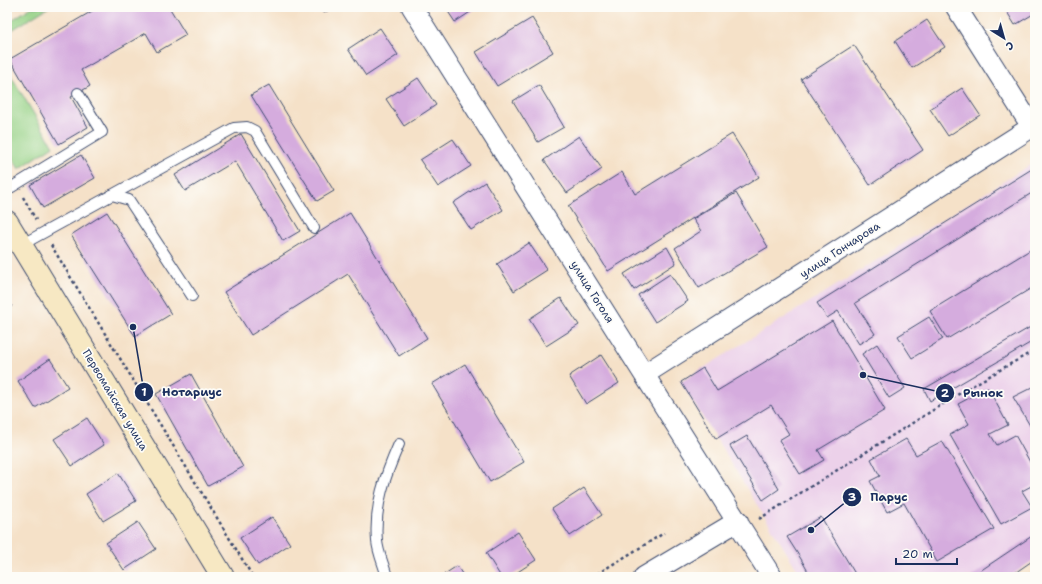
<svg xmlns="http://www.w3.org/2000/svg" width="1042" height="584" viewBox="0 0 1042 584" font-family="'Shantell Sans',sans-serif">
  <rect width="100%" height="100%" fill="#fdfcf7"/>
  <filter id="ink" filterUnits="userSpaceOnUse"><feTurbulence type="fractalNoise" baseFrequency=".025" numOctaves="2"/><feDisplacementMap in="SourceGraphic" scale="8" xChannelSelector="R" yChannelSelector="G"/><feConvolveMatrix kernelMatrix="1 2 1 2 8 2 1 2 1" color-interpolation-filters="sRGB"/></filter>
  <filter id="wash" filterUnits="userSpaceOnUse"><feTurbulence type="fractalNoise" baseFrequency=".012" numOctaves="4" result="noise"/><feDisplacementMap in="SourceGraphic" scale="16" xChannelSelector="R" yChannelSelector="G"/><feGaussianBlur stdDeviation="0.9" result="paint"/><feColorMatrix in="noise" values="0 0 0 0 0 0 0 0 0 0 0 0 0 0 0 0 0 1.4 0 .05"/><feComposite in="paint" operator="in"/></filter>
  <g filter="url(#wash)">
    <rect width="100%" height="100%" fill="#f5e1c8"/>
    <polygon fill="#ecd1ea" points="1035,162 1035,559 1009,577 802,577 681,382"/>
    <g fill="#97d287" stroke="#598072">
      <polygon points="32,7 49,7 7,33 7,23"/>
      <polygon points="7,69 53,146 19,169 7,149"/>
    </g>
    <g id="blocks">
      <g fill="#d5acde">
        <polygon points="99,7 169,7 186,35 157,52 146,33 81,70 90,86 71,97 88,127 59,144 10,59"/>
        <polygon points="320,7 334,7 324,13"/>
        <polygon points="445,7 478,7 455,22"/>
        <polygon points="1004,7 1035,7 1035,13 1015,25"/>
        <polygon points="532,18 553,52 497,86 476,52"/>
        <polygon points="927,20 945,47 912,68 895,41"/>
        <polygon points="380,28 398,55 366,76 348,49"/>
        <polygon points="854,45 923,150 870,185 801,79"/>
        <polygon points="418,78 436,105 404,126 386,99"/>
        <polygon points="269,85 334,191 317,201 251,95"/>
        <polygon points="539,85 564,127 538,142 513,101"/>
        <polygon points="962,88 980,115 948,136 930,109"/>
        <polygon points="241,134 300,231 283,241 235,161 185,191 175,175"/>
        <polygon points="732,134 759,177 608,271 568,206 622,172 635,194"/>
        <polygon points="579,136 602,169 567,193 544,160"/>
        <polygon points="453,139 471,166 438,187 420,160"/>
        <polygon points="81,155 95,178 43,208 30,185"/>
        <polygon points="1035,167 1035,191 855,303 875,334 859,344 838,311 827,318 817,303"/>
        <polygon points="485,182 503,210 471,230 453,203"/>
        <polygon points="736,193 768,247 699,288 675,248 701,231 693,219"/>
        <polygon points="107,212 171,314 135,336 71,235"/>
        <polygon points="350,213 427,338 399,356 348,274 251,335 224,292"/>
        <polygon points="529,243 547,270 514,291 497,264"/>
        <polygon points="667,247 676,263 634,290 624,274"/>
        <polygon points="1035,247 1035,286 947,339 930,311"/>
        <polygon points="670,274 688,301 655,322 638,295"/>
        <polygon points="7,298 12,306 7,309"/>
        <polygon points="561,298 579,325 546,346 529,319"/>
        <polygon points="929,317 943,339 912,358 898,336"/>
        <polygon points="832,321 885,410 818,450 824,460 800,474 779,440 789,434 771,405 716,439 681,382 703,368 717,391"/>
        <polygon points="1034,325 1035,340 930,401 924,389"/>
        <polygon points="877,344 905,388 889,398 862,354"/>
        <polygon points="601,355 619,383 586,404 569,376"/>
        <polygon points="50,359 68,387 35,408 18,381"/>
        <polygon points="465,364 524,462 490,482 432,384"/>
        <polygon points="191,374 243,467 208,486 156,394"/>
        <polygon points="1035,386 1035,434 1013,397"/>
        <polygon points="988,388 1008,425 990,434 997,445 1015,435 1035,471 1035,484 1022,491 1032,507 1001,524 950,435 969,424 958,404"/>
        <polygon points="87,418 104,445 72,466 54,439"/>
        <polygon points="747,436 779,489 763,500 730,446"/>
        <polygon points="906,439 916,455 942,441 994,529 937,562 904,503 887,512 870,481 880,476 871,459"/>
        <polygon points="118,473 136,501 103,521 86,494"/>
        <polygon points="584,488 602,515 570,536 552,509"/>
        <polygon points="272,517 290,544 258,565 240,538"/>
        <polygon points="821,517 857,577 811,577 801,559 787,537"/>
        <polygon points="138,522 156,549 124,570 106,543"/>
        <polygon points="518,532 536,560 510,577 501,577 486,553"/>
        <polygon points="1035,534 1035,559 1009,577 971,577"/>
        <polygon points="457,566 464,577 440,577"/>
      </g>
    </g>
  </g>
  <g filter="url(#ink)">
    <use href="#blocks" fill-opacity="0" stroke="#3c4a6e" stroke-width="1"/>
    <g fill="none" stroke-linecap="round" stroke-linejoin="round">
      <g stroke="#3c4a6e" stroke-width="12">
        <g id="lane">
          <polyline points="7,190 102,132 78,93"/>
          <polyline points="112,195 129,200 192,296"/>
          <polyline points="21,245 234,128 247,127 255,131 314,228"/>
          <path d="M 387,577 C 384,565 378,553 377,541 C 374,506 385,476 399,444"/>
        </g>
      </g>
      <g stroke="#3c4a6e" stroke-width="22">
        <g id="street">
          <polyline points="412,7 772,577"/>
          <polyline points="956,7 1032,127"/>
          <polyline points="645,374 1035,125"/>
          <polyline points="644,577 738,521"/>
        </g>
      </g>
      <g stroke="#3c4a6e" stroke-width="24">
        <polyline id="secondary" points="7,222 223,577"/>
      </g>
      <g stroke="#3c4a6e" stroke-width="2.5" stroke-dasharray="3 3" stroke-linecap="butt">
        <polyline points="23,197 36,220"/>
        <polyline points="51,245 253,577"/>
        <polyline points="759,519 970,387 1035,350"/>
        <polyline points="592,577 664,533"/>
      </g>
      <use href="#lane" stroke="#fff" stroke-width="10"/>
      <use href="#street" stroke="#fff" stroke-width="20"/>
      <use href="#secondary" stroke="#f7e8c3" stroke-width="22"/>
    </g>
  </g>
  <g text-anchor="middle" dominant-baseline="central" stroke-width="3.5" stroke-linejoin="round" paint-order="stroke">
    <g font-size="11" fill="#1b2f5e" stroke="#fdfcf7">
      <text transform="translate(840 250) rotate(-33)">улица Гончарова</text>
      <text transform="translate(592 292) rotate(58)">улица Гоголя</text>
      <text transform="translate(115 400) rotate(59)">Первомайская улица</text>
    </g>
  </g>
  <path fill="none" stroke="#1b2f5e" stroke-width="1.5" d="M133 327L144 392M863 375L945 393M811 530L852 497"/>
  <g fill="#1b2f5e" stroke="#fdfcf7" stroke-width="1.5">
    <circle cx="133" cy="327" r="4"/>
    <circle cx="863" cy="375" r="4"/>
    <circle cx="811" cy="530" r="4"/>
    <circle cx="144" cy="392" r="10"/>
    <circle cx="945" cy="393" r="10"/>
    <circle cx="852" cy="497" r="10"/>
  </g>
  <g font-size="12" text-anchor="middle" font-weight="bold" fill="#fff">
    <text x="144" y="396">1</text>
    <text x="945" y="397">2</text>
    <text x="852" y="501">3</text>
  </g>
  <g font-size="12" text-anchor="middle" font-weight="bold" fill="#1b2f5e" stroke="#fdfcf7" stroke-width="3.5" stroke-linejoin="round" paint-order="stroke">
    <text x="192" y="396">Нотариус</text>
    <text x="983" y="397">Рынок</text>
    <text x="889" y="501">Парус</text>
  </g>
  <rect width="1042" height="584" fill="none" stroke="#fdfcf7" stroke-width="24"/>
  <g transform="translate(1004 38) rotate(143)" stroke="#fdfcf7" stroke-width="3" paint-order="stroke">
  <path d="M0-3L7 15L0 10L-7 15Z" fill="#1b2f5e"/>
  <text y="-6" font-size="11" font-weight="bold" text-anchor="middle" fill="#1b2f5e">С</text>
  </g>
  <path d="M896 558v6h61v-6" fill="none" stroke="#1b2f5e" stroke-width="2"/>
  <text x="902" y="558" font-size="12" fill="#1b2f5e" stroke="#fdfcf7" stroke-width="3" paint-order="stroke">20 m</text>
</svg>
